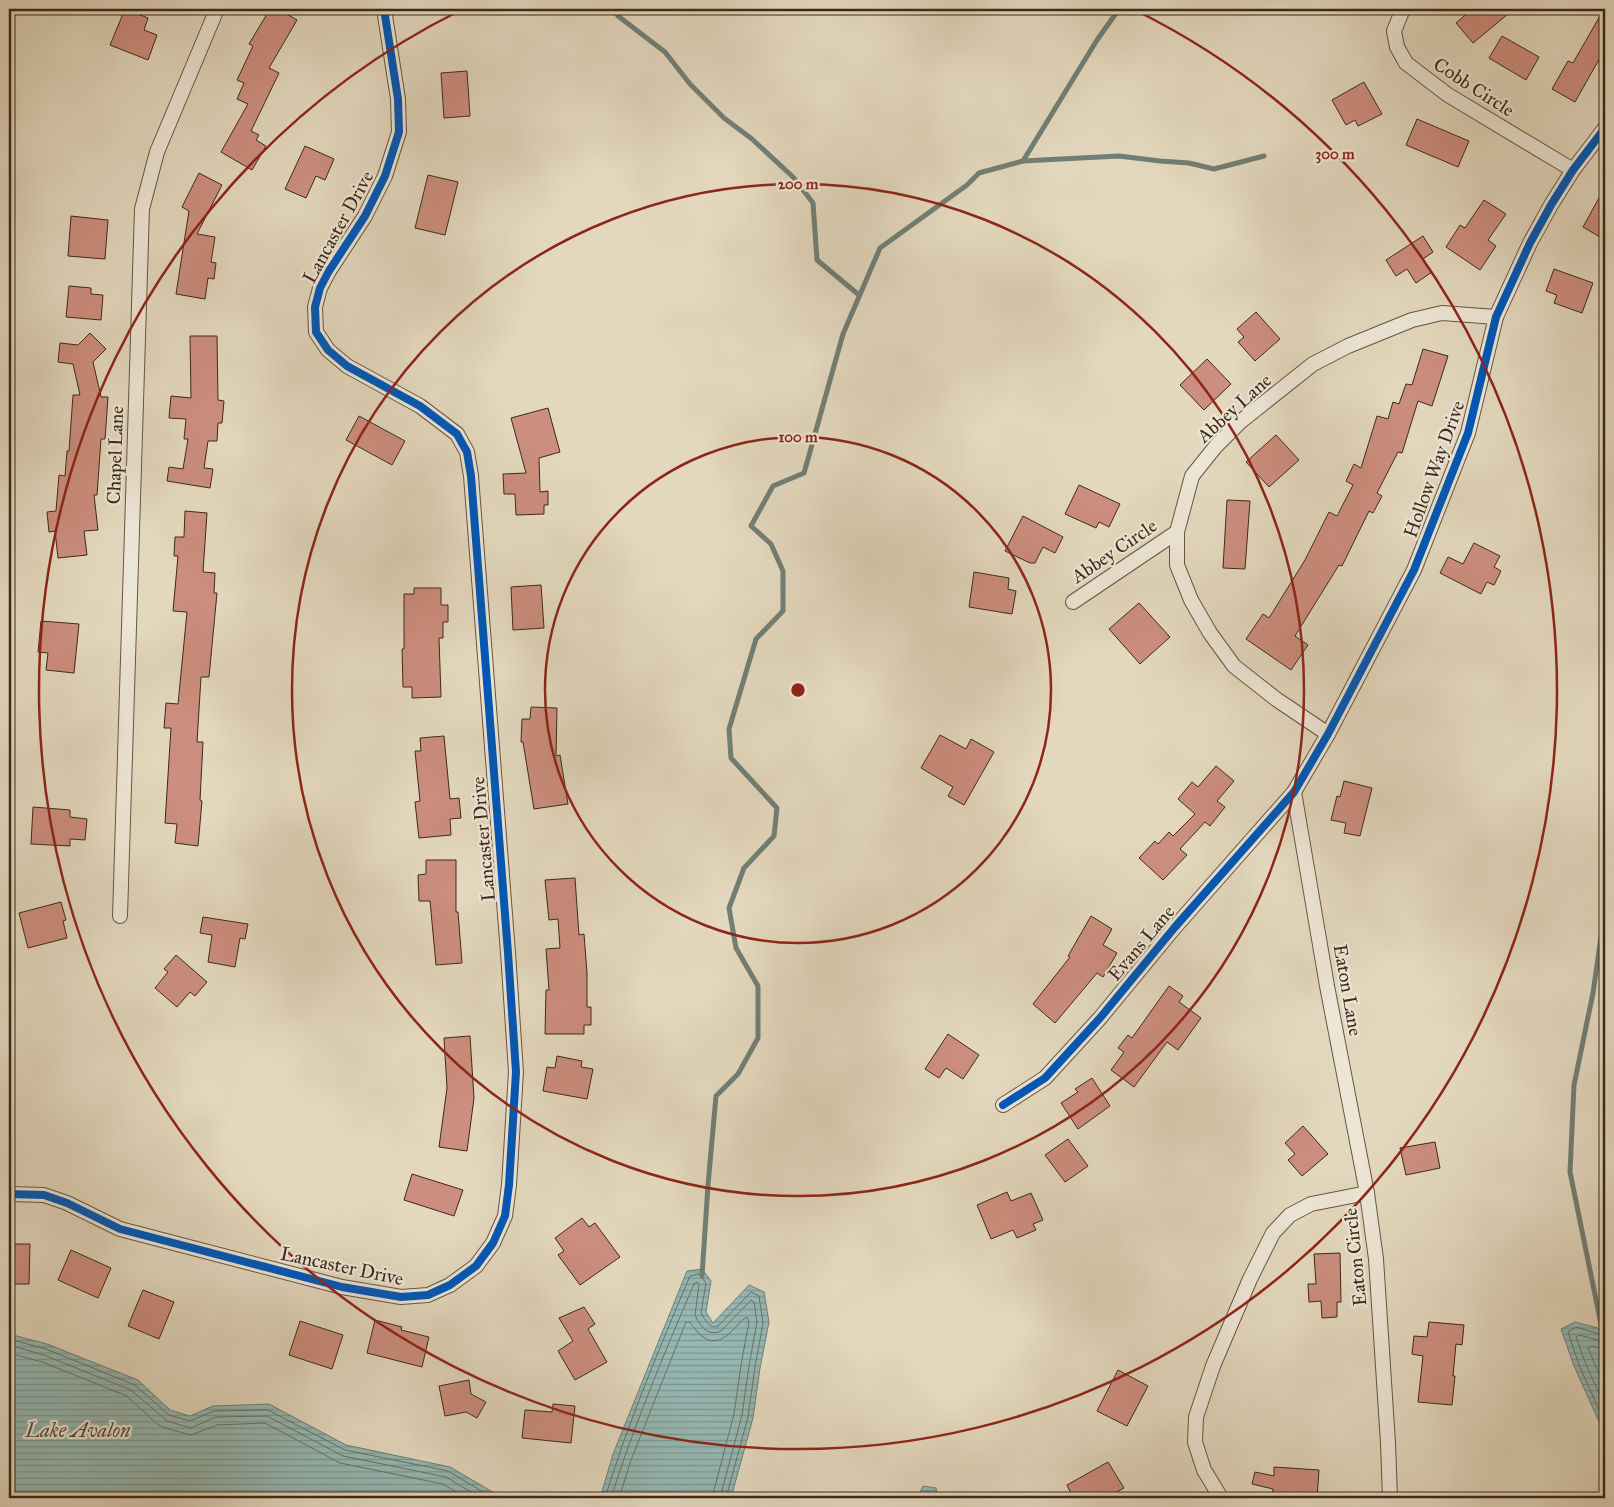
<svg xmlns="http://www.w3.org/2000/svg" width="1614" height="1507" viewBox="0 0 1614 1507" font-family="'IM FELL Great Primer',serif">
  <defs>
    <pattern id="water-rules" width="6" height="5" patternUnits="userSpaceOnUse" patternTransform="scale(1.25)"><rect width="6" height="5" fill="#95b9b4"/><path d="M0 2.5h6" fill="none" stroke="#7b9692"/></pattern>
  </defs>
  <rect width="100%" height="100%" fill="#e3d8be"/>
  <filter id="stains"><feTurbulence type="fractalNoise" baseFrequency=".004" numOctaves="4"/><feColorMatrix values="0 0 0 0 .2 0 0 0 0 .09 0 0 0 0 .02 0 0 0 .5 -.17"/></filter>
  <radialGradient id="worn" r=".72"><stop offset=".6" stop-color="#630" stop-opacity="0"/><stop offset="1" stop-color="#630" stop-opacity=".3"/></radialGradient>
  <g fill="url(#water-rules)" stroke="#717f76">
    <polygon points="702,1269 711,1281 706,1312 713,1323 749,1285 764,1292 769,1322 760,1368 753,1418 731,1498 600,1498 613,1454 687,1271"/>
    <polygon points="1575,1322 1602,1329 1605,1332 1605,1435 1574,1366 1561,1329"/>
    <polygon points="9,1334 47,1344 138,1380 170,1410 190,1416 213,1406 269,1404 346,1445 450,1467 503,1498 9,1498"/>
    <polygon points="923,1486 936,1488 938,1498 917,1498"/>
  </g>
  <g fill="none" stroke-linecap="round" stroke-linejoin="round">
    <g stroke="#687167" stroke-width="1">
      <polyline points="1605,1336 1576,1327 1568,1332 1579,1365 1605,1423"/>
      <polyline points="9,1339 46,1349 135,1385 169,1415 190,1421 214,1411 268,1410 345,1450 448,1471 493,1498"/>
      <polyline points="1605,1342 1579,1335 1576,1337 1585,1362 1605,1407"/>
      <polyline points="9,1345 44,1355 131,1390 167,1421 191,1428 216,1417 267,1416 343,1456 446,1477 481,1498"/>
      <polyline points="1605,1349 1591,1346 1588,1348 1605,1389"/>
      <polyline points="9,1353 42,1362 127,1396 157,1424 165,1428 191,1435 217,1425 265,1423 340,1463 443,1484 466,1498"/>
      <path d="M 605,1498 C 628,1423 659,1349 690,1276 L 699,1274 L 706,1283 L 701,1313 C 705,1320 710,1330 718,1326 L 751,1292 L 759,1296 L 763,1323 L 755,1367 L 748,1417 L 726,1498"/>
      <path d="M 611,1498 C 634,1425 664,1354 694,1284 L 697,1282 L 699,1285 L 695,1315 C 700,1326 708,1337 721,1331 L 751,1300 L 754,1302 L 757,1322 L 749,1366 L 742,1415 L 720,1498"/>
      <path d="M 619,1498 L 631,1460 L 686,1322 L 690,1322 C 702,1340 714,1349 732,1331 C 737,1326 741,1320 747,1317 L 749,1322 L 741,1365 L 734,1414 L 712,1498"/>
    </g>
    <g stroke="#717f76" stroke-width="5">
      <polyline points="614,9 618,16 665,52 690,84 724,118 752,139 793,177 813,203 817,260 859,295"/>
      <polyline points="1023,161 1119,156 1160,161 1189,163 1214,169 1264,156"/>
      <polyline points="1605,908 1593,993 1574,1085 1570,1172 1602,1329 1605,1338"/>
      <polyline points="702,1276 708,1185 716,1096 738,1074 758,1038 758,986 736,948 729,908 744,868 774,836 777,808 731,758 729,729 756,639 783,611 783,571 771,544 751,526 773,486 804,473 843,334 880,248 967,185 979,173 1023,161 1097,40 1119,9"/>
    </g>
  </g>
  <g fill="#cc8e7e" stroke="#3c291a">
    <polygon points="125,9 148,18 144,30 157,35 148,60 110,45"/>
    <polygon points="270,9 278,9 297,20 269,68 279,73 251,131 259,135 256,140 266,146 252,170 221,152 248,104 237,99 244,83 237,80 253,46 249,44"/>
    <polygon points="1472,9 1514,9 1473,43 1456,23"/>
    <polygon points="1604,9 1605,9 1605,49 1575,102 1552,89 1568,61 1573,63"/>
    <polygon points="1502,36 1539,57 1526,80 1489,58"/>
    <polygon points="467,71 470,116 444,118 441,73"/>
    <polygon points="1364,82 1382,114 1358,126 1355,120 1346,125 1332,100"/>
    <polygon points="1417,119 1469,141 1458,167 1406,145"/>
    <polygon points="305,146 334,159 325,180 316,176 306,198 285,189"/>
    <polygon points="199,173 222,185 197,234 215,237 211,262 216,263 214,279 208,278 205,299 176,294 189,211 182,207"/>
    <polygon points="428,175 458,182 445,235 415,228"/>
    <polygon points="1605,187 1605,240 1583,227"/>
    <polygon points="1484,200 1506,214 1488,240 1496,246 1480,270 1446,247 1460,225 1465,228"/>
    <polygon points="71,216 108,220 105,259 68,256"/>
    <polygon points="1423,236 1433,252 1423,259 1432,272 1416,283 1407,269 1396,276 1386,260"/>
    <polygon points="1554,269 1593,283 1582,313 1554,303 1557,295 1546,291"/>
    <polygon points="69,286 91,288 91,294 103,295 101,320 66,317"/>
    <polygon points="1256,312 1280,339 1255,361 1238,342 1244,337 1237,329"/>
    <polygon points="90,333 106,349 93,362 101,397 108,397 105,439 101,439 97,495 94,495 98,530 84,531 87,555 58,558 55,531 49,532 47,512 56,511 59,475 65,476 67,451 69,451 73,395 80,395 73,364 58,362 60,343 78,345"/>
    <polygon points="190,336 217,336 218,400 224,401 222,423 218,423 217,441 208,441 204,468 213,469 210,488 167,481 169,467 183,469 188,439 184,439 186,419 169,418 171,396 191,398"/>
    <polygon points="1423,349 1448,356 1432,406 1418,401 1402,453 1398,452 1377,493 1382,496 1373,513 1369,511 1342,566 1339,565 1295,636 1308,645 1291,670 1246,639 1263,614 1269,618 1305,560 1329,512 1337,516 1353,485 1346,481 1354,464 1361,468 1377,416 1388,419 1393,402 1399,404 1406,384 1412,385"/>
    <polygon points="1207,359 1231,384 1204,410 1180,385"/>
    <polygon points="548,408 560,452 539,458 540,492 548,491 548,505 544,505 544,514 516,515 515,494 504,494 503,474 526,473 511,418"/>
    <polygon points="359,416 405,441 392,465 346,440"/>
    <polygon points="1276,435 1299,460 1269,487 1246,462"/>
    <polygon points="1079,485 1120,504 1109,527 1099,522 1096,528 1065,514"/>
    <polygon points="1227,500 1250,501 1245,569 1223,568"/>
    <polygon points="185,511 207,513 203,572 215,573 214,593 217,593 209,677 201,677 197,742 203,742 200,800 202,801 198,846 175,843 177,824 165,823 171,728 164,728 166,703 178,704 187,612 173,611 178,556 174,556 175,537 184,537"/>
    <polygon points="1023,516 1063,537 1055,553 1043,547 1035,563 1030,563 1005,551"/>
    <polygon points="1474,543 1500,556 1494,567 1501,571 1494,585 1487,582 1481,594 1440,573 1448,557 1463,564"/>
    <polygon points="974,572 1009,578 1008,589 1016,591 1012,614 969,607"/>
    <polygon points="541,585 544,628 513,630 511,587"/>
    <polygon points="414,588 441,588 441,605 448,605 448,622 443,622 443,638 439,638 441,697 412,698 412,687 403,687 402,649 404,649 404,594 414,594"/>
    <polygon points="1139,603 1170,637 1140,664 1109,629"/>
    <polygon points="41,621 79,624 74,673 46,670 48,653 38,652"/>
    <polygon points="531,707 557,708 556,756 560,755 568,804 534,809 523,742 521,742 522,719 530,719"/>
    <polygon points="940,735 966,749 971,739 994,752 964,805 948,796 953,787 921,768"/>
    <polygon points="444,736 450,799 459,798 461,818 450,819 451,835 419,838 415,802 420,801 415,751 421,751 420,738"/>
    <polygon points="1216,766 1234,781 1217,801 1225,807 1210,826 1205,822 1180,849 1187,855 1163,880 1139,858 1155,841 1158,844 1169,832 1173,836 1195,814 1178,799 1192,782 1198,787"/>
    <polygon points="1344,781 1372,788 1360,836 1344,833 1346,823 1331,820 1337,796 1340,797"/>
    <polygon points="33,807 70,810 70,817 87,819 85,840 70,839 70,846 31,844"/>
    <polygon points="426,860 456,860 456,912 458,912 462,963 436,965 430,901 419,901 418,875 426,874"/>
    <polygon points="575,878 579,935 584,934 587,973 587,1007 591,1007 591,1025 584,1025 584,1034 545,1034 546,990 549,990 546,949 560,948 558,919 549,920 545,880"/>
    <polygon points="61,902 66,920 63,921 67,938 28,948 19,913"/>
    <polygon points="1091,916 1112,929 1103,945 1117,953 1103,977 1097,973 1055,1023 1033,1004 1070,957 1068,956"/>
    <polygon points="203,917 248,924 245,939 240,938 235,967 208,962 212,935 200,933"/>
    <polygon points="176,955 207,982 195,996 190,992 177,1007 155,988 168,972 164,969"/>
    <polygon points="1169,986 1183,996 1179,1002 1201,1018 1178,1050 1167,1042 1134,1087 1111,1070 1124,1052 1118,1048 1128,1035 1132,1038"/>
    <polygon points="948,1034 979,1055 963,1079 946,1068 939,1078 925,1069"/>
    <polygon points="470,1036 474,1098 467,1151 439,1147 447,1088 444,1038"/>
    <polygon points="557,1056 582,1061 581,1067 593,1069 587,1099 543,1091 547,1067 555,1068"/>
    <polygon points="1092,1078 1110,1106 1078,1129 1061,1103 1078,1092 1075,1089"/>
    <polygon points="1303,1126 1328,1154 1302,1176 1288,1160 1295,1154 1285,1143"/>
    <polygon points="1068,1139 1088,1166 1065,1182 1045,1155"/>
    <polygon points="1435,1142 1440,1168 1406,1175 1400,1148"/>
    <polygon points="412,1174 463,1190 454,1216 404,1200"/>
    <polygon points="1007,1192 1011,1201 1031,1193 1043,1220 1033,1224 1036,1230 1017,1238 1013,1230 991,1239 977,1205"/>
    <polygon points="582,1218 589,1227 595,1223 620,1257 580,1285 558,1255 564,1251 555,1238"/>
    <polygon points="9,1244 30,1244 29,1284 9,1284"/>
    <polygon points="71,1250 111,1268 98,1298 58,1280"/>
    <polygon points="1340,1253 1341,1302 1337,1302 1337,1317 1322,1318 1321,1301 1309,1302 1308,1284 1316,1284 1314,1254"/>
    <polygon points="143,1290 174,1302 159,1339 128,1326"/>
    <polygon points="584,1307 595,1324 588,1329 607,1362 575,1380 558,1351 573,1341 559,1318"/>
    <polygon points="375,1320 402,1327 401,1330 429,1337 422,1367 367,1353"/>
    <polygon points="300,1321 343,1335 332,1369 289,1355"/>
    <polygon points="1429,1322 1464,1325 1462,1345 1456,1344 1453,1376 1455,1376 1452,1405 1418,1402 1423,1356 1412,1354 1414,1336 1427,1337"/>
    <polygon points="1118,1370 1148,1386 1127,1426 1097,1411"/>
    <polygon points="469,1380 471,1394 486,1402 477,1418 466,1412 445,1416 439,1386"/>
    <polygon points="553,1404 575,1406 571,1443 522,1438 525,1410 552,1412"/>
    <polygon points="1108,1462 1124,1488 1105,1498 1073,1498 1067,1485"/>
    <polygon points="1274,1467 1319,1470 1317,1498 1272,1498 1273,1489 1252,1484 1255,1472 1274,1476"/>
  </g>
  <g fill="none" stroke-linecap="round" stroke-linejoin="round">
    <g stroke="#665543" stroke-width="16">
      <g id="minor">
        <polyline points="1403,9 1394,31 1397,47 1406,63 1448,95 1573,170"/>
        <polyline points="1073,602 1177,532"/>
        <polyline points="1328,734 1276,699 1234,666 1210,633 1191,600 1177,565 1177,532 1192,476 1216,446 1240,422 1313,364 1348,346 1412,320 1442,313 1496,317"/>
        <polyline points="1294,792 1327,986 1367,1193"/>
        <polyline points="120,916 142,209 157,152 217,9"/>
        <polyline points="1003,1105 1045,1078 1100,1018 1175,927 1294,792 1328,734 1414,570 1468,433 1496,317 1530,243 1551,205 1573,170 1605,128"/>
        <polyline points="9,1194 44,1195 67,1203 120,1229 342,1287 401,1297 428,1295 450,1285 476,1266 493,1243 505,1216 509,1185 516,1072 508,953 471,476 467,452 457,434 420,406 347,366 328,350 316,332 315,307 320,288 329,271 365,216 385,176 399,132 398,99 384,9"/>
        <polyline points="1221,1498 1204,1470 1195,1442 1196,1417 1213,1366 1250,1279 1273,1233 1290,1215 1311,1204 1367,1193 1376,1259 1388,1443 1390,1498"/>
      </g>
    </g>
    <use href="#minor" stroke="#ede6d5" stroke-width="14"/>
    <g stroke="#ede6d5" stroke-width="11">
      <g id="cycleway">
        <polyline points="1003,1105 1045,1078 1100,1018 1175,927 1294,792 1328,734 1414,570 1468,433 1496,317 1530,243 1551,205 1573,170 1605,128"/>
        <polyline points="9,1194 44,1195 67,1203 120,1229 342,1287 401,1297 428,1295 450,1285 476,1266 493,1243 505,1216 509,1185 516,1072 508,953 471,476 467,452 457,434 420,406 347,366 328,350 316,332 315,307 320,288 329,271 365,216 385,176 399,132 398,99 384,9"/>
      </g>
    </g>
    <use href="#cycleway" stroke="#0057b8" stroke-width="8"/>
  </g>
  <g fill="none" stroke="#8f2418" stroke-width="2.5">
    <circle cx="798" cy="690" r="253"/>
    <circle cx="798" cy="690" r="506"/>
    <path d="M1137 11A759 759 0 1 1 459 11"/>
  </g>
  <g text-anchor="middle" dominant-baseline="central" stroke-width="4.5" stroke-linejoin="round" paint-order="stroke">
    <g font-size="19" fill="#3c291a" stroke="#ede6d5">
      <text transform="translate(1474 87) rotate(33)">Cobb Circle</text>
      <text transform="translate(338 227) rotate(-61)">Lancaster Drive</text>
      <text transform="translate(1234 408) rotate(-42)">Abbey Lane</text>
      <text transform="translate(115 455) rotate(-88)">Chapel Lane</text>
      <text transform="translate(1434 469) rotate(-70)">Hollow Way Drive</text>
      <text transform="translate(1114 551) rotate(-34)">Abbey Circle</text>
      <text transform="translate(483 839) rotate(-95)">Lancaster Drive</text>
      <text transform="translate(1141 943) rotate(-50)">Evans Lane</text>
      <text transform="translate(1348 990) rotate(80)">Eaton Lane</text>
      <text transform="translate(1355 1257) rotate(-96)">Eaton Circle</text>
      <text transform="translate(342 1266) rotate(12)">Lancaster Drive</text>
    </g>
    <g font-size="20" font-style="italic" fill="#524d40" stroke="#ede6d5">
      <text x="78" y="1430">Lake Avalon</text>
    </g>
  </g>
  <circle cx="798" cy="690" r="8" fill="#8f2418" stroke="#ede6d5" stroke-width="2.5"/>
  <g font-size="15" text-anchor="middle" font-weight="bold" fill="#8f2418" stroke="#ede6d5" stroke-width="4.5" stroke-linejoin="round" paint-order="stroke">
    <text x="1335" y="159">300 m</text>
    <text x="798" y="189">200 m</text>
    <text x="798" y="442">100 m</text>
  </g>
  <rect width="1614" height="1507" fill="none" stroke="#e3d8be" stroke-width="30"/>
  <rect x="10" y="10" width="1594" height="1487" fill="none" stroke="#3c291a" stroke-width="2.5"/>
  <rect x="15" y="15" width="1584" height="1477" fill="none" stroke="#3c291a"/>
  <rect width="100%" height="100%" filter="url(#stains)"/>
  <rect width="100%" height="100%" fill="url(#worn)"/>
</svg>
